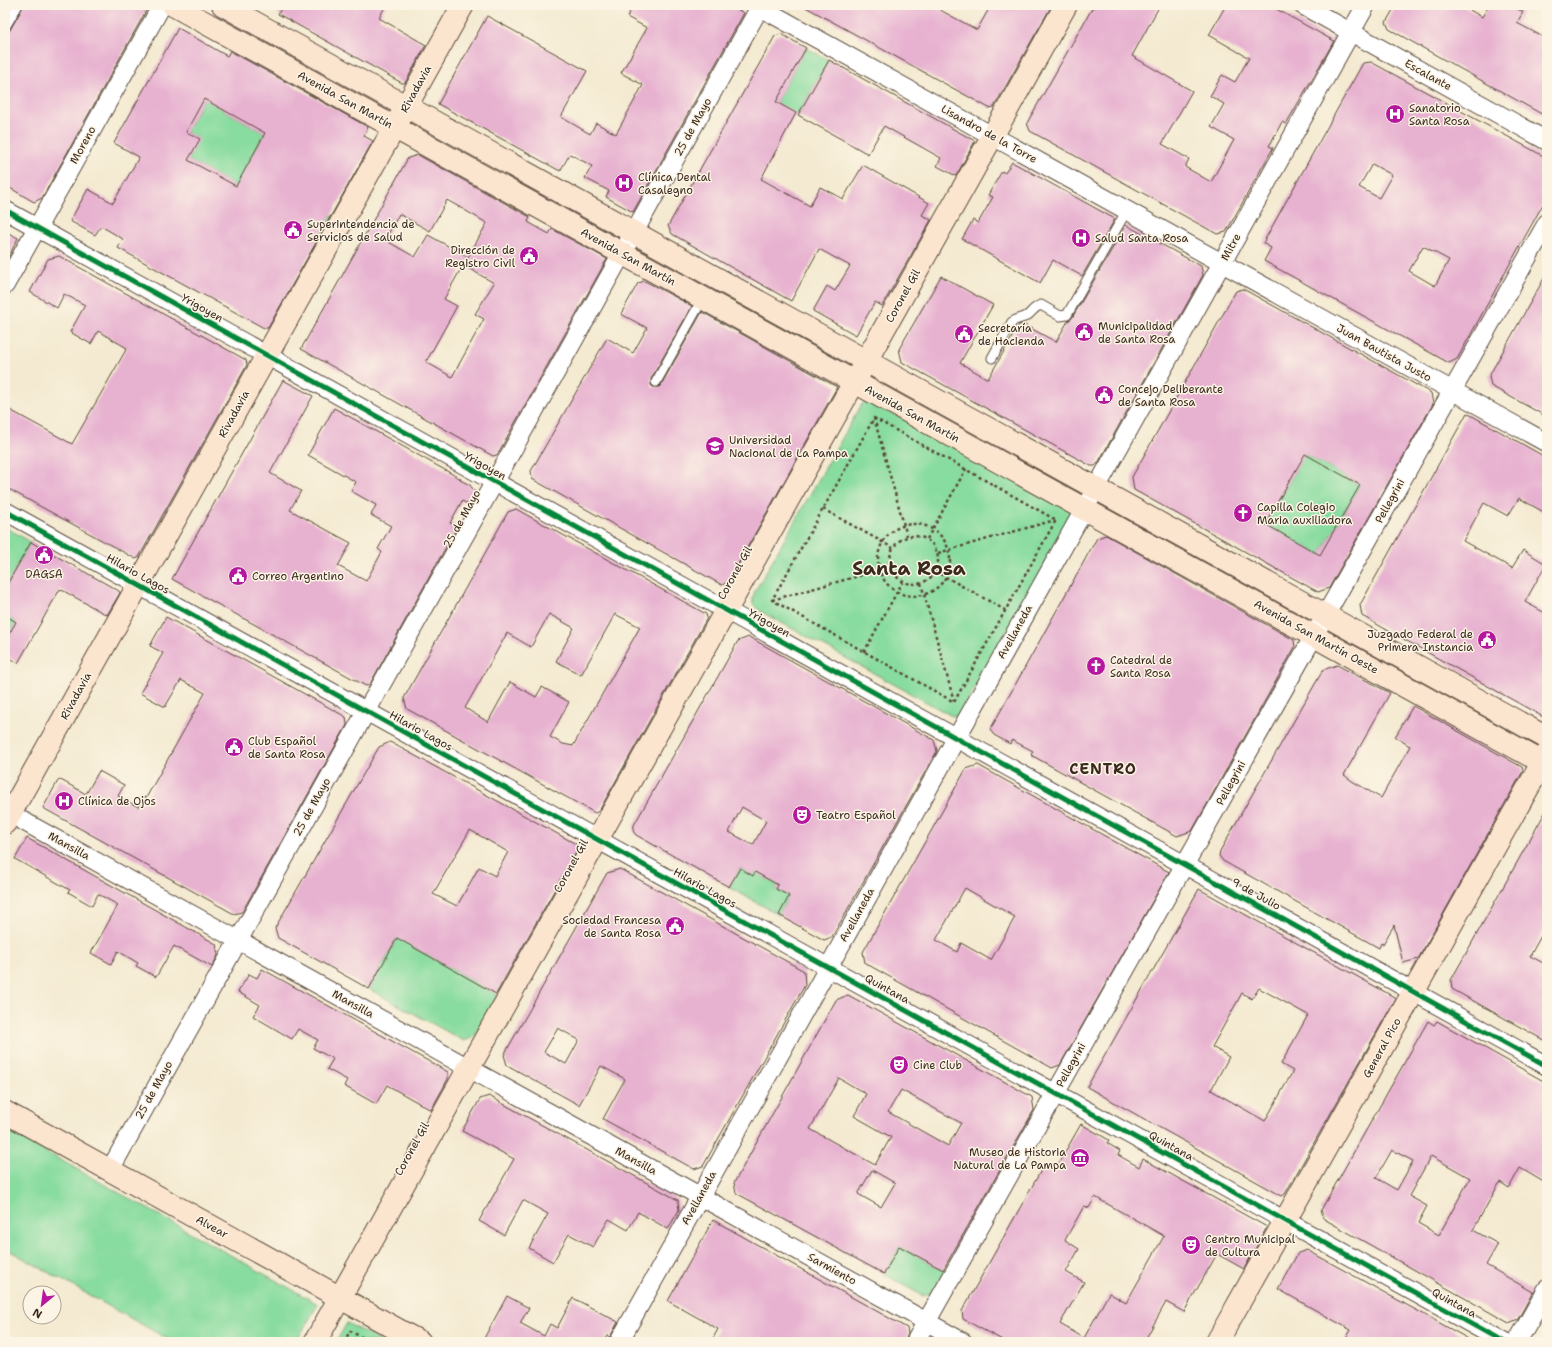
<svg xmlns="http://www.w3.org/2000/svg" width="1552" height="1347" viewBox="0 0 1552 1347" font-family="'Shantell Sans',sans-serif">
  <rect width="100%" height="100%" fill="#fcf5e5"/>
  <filter id="ink" filterUnits="userSpaceOnUse"><feTurbulence type="fractalNoise" baseFrequency=".025" numOctaves="2"/><feDisplacementMap in="SourceGraphic" scale="8" xChannelSelector="R" yChannelSelector="G"/><feConvolveMatrix kernelMatrix="1 2 1 2 8 2 1 2 1" color-interpolation-filters="sRGB"/></filter>
  <filter id="wash" filterUnits="userSpaceOnUse"><feTurbulence type="fractalNoise" baseFrequency=".012" numOctaves="4" result="noise"/><feDisplacementMap in="SourceGraphic" scale="16" xChannelSelector="R" yChannelSelector="G"/><feGaussianBlur stdDeviation="0.9" result="paint"/><feColorMatrix in="noise" values="0 0 0 0 0 0 0 0 0 0 0 0 0 0 0 0 0 1.4 0 .05"/><feComposite in="paint" operator="in"/></filter>
  <g filter="url(#wash)">
    <rect width="100%" height="100%" fill="#f4ead1"/>
    <g fill="#88dc9f" stroke="#62835e">
      <polygon points="806,48 829,60 798,115 776,102"/>
      <polygon points="204,99 265,133 246,168 334,217 324,235 188,160 199,139 186,132"/>
      <polygon points="718,287 829,350 824,358 755,319 757,315 715,292"/>
      <polygon points="868,400 1069,509 1073,517 958,717 950,715 760,611 753,604 753,597 755,591 860,407 863,403"/>
      <polygon points="1305,454 1360,485 1320,555 1265,524"/>
      <polygon points="5,527 31,542 5,588"/>
      <polygon points="5,615 16,622 5,641"/>
      <polygon points="740,868 752,876 755,872 778,885 776,889 789,896 779,915 729,887"/>
      <polygon points="408,919 423,928 413,947 498,995 474,1037 464,1041 369,989"/>
      <polygon points="5,1129 318,1304 296,1342 173,1342 5,1248"/>
      <polygon points="899,1246 945,1271 933,1293 923,1296 884,1274"/>
      <polygon points="347,1323 382,1342 336,1342"/>
    </g>
    <g id="blocks">
      <g fill="#e7b1d0" fill-rule="evenodd">
        <polygon points="24,5 145,5 146,11 42,198 34,202 5,185 5,36 10,30"/>
        <polygon points="283,5 386,5 379,18 426,45 405,83 402,83 278,14"/>
        <polygon points="634,5 729,5 744,13 633,212 606,197 609,191 585,178 592,166 570,154 560,171 438,104 487,16 587,71 561,117 590,134 596,123 616,134 643,85 621,73 647,28 627,17"/>
        <polygon points="802,5 931,5 977,30 991,5 1052,5 994,107 989,108"/>
        <polygon points="1094,5 1160,5 1132,56 1192,91 1162,144 1189,159 1185,167 1211,182 1234,140 1211,127 1224,104 1210,96 1222,75 1235,82 1249,58 1209,35 1226,5 1269,5 1334,41 1286,124 1282,122 1269,146 1273,148 1226,232 1217,234 1030,131 1027,123"/>
        <polygon points="1396,5 1461,5 1482,17 1489,5 1510,5 1523,12 1517,23 1547,39 1547,117 1389,29 1386,22"/>
        <path d="M 178,28 L 227,56 L 230,51 L 368,127 L 364,136 L 373,141 L 268,328 L 264,328 L 118,248 L 123,239 L 101,226 L 95,235 L 70,221 L 88,189 L 113,203 L 139,157 L 114,143 ZM 204,99 L 265,133 L 236,186 L 188,160 L 200,139 L 186,132 Z"/>
        <polygon points="781,34 806,48 776,102 796,113 761,179 810,206 820,187 843,199 863,165 929,203 922,215 931,220 882,306 875,302 856,335 813,311 827,286 835,291 850,266 819,249 791,301 672,234 668,226 775,36"/>
        <polygon points="829,60 975,141 956,176 937,166 941,158 884,126 868,154 798,115"/>
        <path d="M 1371,62 L 1547,158 L 1547,197 L 1457,359 L 1449,363 L 1264,261 L 1271,248 L 1263,243 L 1363,63 ZM 1372,164 L 1392,175 L 1379,198 L 1359,187 ZM 1423,246 L 1449,260 L 1435,286 L 1409,271 Z"/>
        <path d="M 418,155 L 530,217 L 528,222 L 549,234 L 552,229 L 607,259 L 497,455 L 493,456 L 301,349 L 408,158 ZM 447,200 L 487,223 L 468,257 L 428,235 L 415,257 L 385,240 L 399,214 L 430,231 ZM 463,265 L 494,283 L 475,314 L 484,319 L 452,377 L 426,362 L 457,306 L 444,299 Z"/>
        <polygon points="1012,162 1115,219 1082,276 1053,260 1040,283 962,239 973,220 978,223 993,197 988,195 1002,171 1005,173"/>
        <polygon points="1126,225 1201,266 1203,275 1098,463 1095,466 1091,466 902,362 899,349 941,276 993,305 960,363 988,379 1019,325 1023,324 1056,342 1068,321 1072,318"/>
        <polygon points="5,231 18,238 5,264"/>
        <polygon points="59,256 246,360 247,365 139,557 136,559 5,487 5,419 10,410 72,444 127,348 98,331 91,344 70,332 85,305 64,294 57,308 30,292 48,259"/>
        <polygon points="1547,273 1547,417 1491,386 1489,376"/>
        <polygon points="645,281 692,306 651,379 651,385 653,387 659,387 661,385 702,312 837,387 728,582 722,585 532,479 531,471 607,338 633,353 647,328 621,314 638,283"/>
        <path d="M 1243,289 L 1431,393 L 1433,404 L 1329,588 L 1318,592 L 1134,490 L 1132,477 L 1236,291 ZM 1305,454 L 1360,485 L 1320,555 L 1265,524 Z"/>
        <polygon points="283,380 313,396 270,473 301,491 290,510 351,543 338,566 366,581 382,552 378,549 391,526 371,515 376,505 351,491 356,482 308,455 334,408 461,479 460,480 470,485 475,492 470,505 462,501 450,523 457,527 370,684 366,686 172,579"/>
        <polygon points="1467,413 1547,458 1547,514 1519,498 1508,516 1484,503 1463,541 1512,568 1523,550 1546,564 1525,602 1547,614 1547,719 1362,616 1360,605"/>
        <path d="M 516,509 L 706,614 L 707,618 L 599,811 L 595,813 L 407,709 L 404,698 L 508,512 ZM 549,614 L 574,628 L 556,661 L 581,675 L 615,614 L 640,627 L 573,746 L 563,744 L 550,737 L 569,702 L 542,687 L 536,697 L 510,682 L 488,722 L 465,708 L 507,633 L 531,647 Z"/>
        <polygon points="1106,535 1294,640 1295,647 1192,831 1177,836 1031,755 1033,751 1012,740 1010,744 994,735 990,730 1097,538"/>
        <polygon points="31,542 119,591 120,593 107,615 60,589 18,663 5,655 5,641 16,622 5,615 5,588"/>
        <polygon points="166,617 346,717 347,725 242,912 234,914 43,808 59,779 86,794 99,771 124,785 118,796 138,807 144,797 146,798 205,693 181,680 165,707 140,693 163,653 150,646"/>
        <path d="M 749,637 L 934,740 L 937,751 L 832,937 L 824,940 L 779,915 L 789,896 L 776,889 L 778,885 L 755,872 L 753,876 L 740,868 L 729,887 L 636,835 L 633,831 L 634,825 L 738,641 ZM 742,807 L 766,821 L 753,845 L 729,832 Z"/>
        <polygon points="1337,665 1390,693 1344,775 1352,781 1381,798 1410,746 1395,737 1413,706 1522,767 1523,771 1418,959 1403,963 1394,925 1383,944 1381,943 1379,948 1223,861 1219,856 1220,851 1323,670"/>
        <path d="M 390,742 L 576,844 L 577,850 L 496,994 L 397,938 L 369,989 L 278,938 L 275,928 L 379,747 ZM 470,830 L 508,852 L 495,876 L 479,867 L 457,906 L 433,894 Z"/>
        <path d="M 978,765 L 1169,872 L 1060,1065 L 1052,1068 L 865,963 L 863,952 L 966,769 ZM 965,888 L 1015,917 L 991,960 L 961,943 L 957,952 L 936,940 Z"/>
        <polygon points="1547,809 1547,925 1530,956 1547,965 1547,1042 1452,989 1451,980"/>
        <polygon points="27,838 216,944 218,955 212,967 174,946 156,977 136,966 138,963 118,951 111,964 91,953 118,905 98,894 92,906 68,892 70,890 15,859"/>
        <path d="M 620,869 L 804,971 L 805,985 L 703,1166 L 694,1169 L 603,1119 L 625,1079 L 601,1066 L 579,1105 L 507,1065 L 504,1055 L 607,873 ZM 558,1028 L 579,1040 L 566,1064 L 544,1052 Z"/>
        <path d="M 1199,889 L 1396,998 L 1285,1194 L 1282,1196 L 1087,1087 ZM 1259,988 L 1308,1015 L 1281,1064 L 1293,1071 L 1265,1121 L 1211,1090 L 1229,1057 L 1212,1047 L 1242,993 L 1252,999 Z"/>
        <polygon points="262,969 448,1072 448,1079 431,1110 387,1085 376,1104 344,1086 347,1080 327,1069 333,1059 313,1048 318,1040 298,1029 292,1039 253,1016 260,1005 238,992 249,974 257,978"/>
        <path d="M 848,995 L 1032,1097 L 1034,1110 L 943,1270 L 899,1246 L 884,1274 L 736,1193 L 734,1183 L 836,1000 ZM 839,1078 L 866,1094 L 854,1116 L 891,1137 L 875,1165 L 810,1129 ZM 901,1090 L 961,1123 L 948,1146 L 888,1112 ZM 872,1170 L 895,1183 L 881,1207 L 858,1194 Z"/>
        <path d="M 1428,1021 L 1434,1025 L 1437,1021 L 1547,1083 L 1547,1184 L 1520,1168 L 1509,1188 L 1500,1182 L 1473,1230 L 1498,1244 L 1486,1265 L 1533,1292 L 1518,1319 L 1509,1323 L 1324,1219 L 1321,1210 ZM 1392,1150 L 1413,1161 L 1397,1190 L 1376,1178 ZM 1431,1156 L 1470,1178 L 1439,1235 L 1418,1223 L 1427,1206 L 1409,1196 Z"/>
        <polygon points="489,1096 678,1200 679,1210 668,1229 638,1212 628,1230 609,1219 593,1247 569,1234 553,1262 529,1248 548,1214 523,1200 504,1235 479,1221 514,1159 462,1131 480,1099"/>
        <path d="M 1081,1124 L 1109,1140 L 1107,1143 L 1120,1151 L 1118,1155 L 1139,1167 L 1143,1159 L 1267,1227 L 1244,1269 L 1217,1254 L 1184,1312 L 1166,1302 L 1144,1342 L 1006,1342 L 963,1319 L 962,1311 L 1043,1167 L 1053,1173 ZM 1095,1197 L 1164,1236 L 1126,1303 L 1109,1293 L 1084,1338 L 1060,1324 L 1084,1282 L 1066,1272 L 1079,1249 L 1065,1240 L 1084,1206 L 1089,1208 Z"/>
        <polygon points="713,1220 907,1328 908,1334 905,1342 711,1342 718,1329 668,1301"/>
        <polygon points="1307,1250 1436,1321 1474,1342 1344,1342 1351,1330 1278,1289 1298,1253"/>
        <polygon points="507,1296 529,1308 520,1323 544,1336 550,1324 557,1328 573,1298 618,1322 610,1337 607,1336 604,1342 482,1342"/>
      </g>
    </g>
  </g>
  <g filter="url(#ink)">
    <use href="#blocks" fill-opacity="0" stroke="#574739" stroke-width="1"/>
    <g fill="none" stroke-linecap="round" stroke-linejoin="round">
      <g stroke="#574739" stroke-width="11">
        <g id="lane">
          <polyline points="5,27 18,5"/>
          <path d="M 992,358 L 1012,322 C 1017,318 1023,319 1028,315 C 1032,312 1034,307 1041,305 L 1060,316 L 1067,315 L 1127,210"/>
          <polyline points="656,382 703,298"/>
        </g>
      </g>
      <g stroke="#574739" stroke-width="20">
        <g id="street">
          <polyline points="756,5 1547,443"/>
          <polyline points="1302,5 1547,141"/>
          <polyline points="5,210 1547,1066"/>
          <polyline points="5,285 162,5"/>
          <polyline points="5,511 1504,1342"/>
          <polyline points="5,811 963,1342"/>
          <polyline points="110,1170 761,5"/>
          <polyline points="619,1342 1366,5"/>
          <polyline points="915,1342 1547,223"/>
          <polyline points="1517,1342 1547,1289"/>
        </g>
      </g>
      <g stroke="#574739" stroke-width="24">
        <g id="secondary">
          <polyline points="173,5 1547,765"/>
          <polyline points="223,5 1547,738"/>
          <polyline points="5,823 463,5"/>
          <polyline points="5,1112 420,1342"/>
          <polyline points="315,1342 1066,5"/>
          <polyline points="1217,1342 1547,754"/>
        </g>
      </g>
      <g stroke="#574739" stroke-width="2.5" stroke-dasharray="3 3" stroke-linecap="butt">
        <polygon points="874,418 1056,520 954,702 772,600"/>
        <polyline points="874,418 907,536"/>
        <polyline points="823,509 893,548"/>
        <circle cx="914" cy="560" r="36"/>
        <circle cx="914" cy="560" r="24"/>
        <polyline points="927,539 966,469"/>
        <polyline points="938,553 1055,520"/>
        <polyline points="935,571 1005,610"/>
        <polyline points="921,583 954,701"/>
        <polyline points="772,600 891,567"/>
        <polyline points="864,652 903,581"/>
        <polyline points="344,1342 350,1331 371,1342"/>
      </g>
      <use href="#lane" stroke="#fff" stroke-width="9"/>
      <use href="#street" stroke="#fff" stroke-width="18"/>
      <use href="#secondary" stroke="#fce5cf" stroke-width="22"/>
      <g stroke="#fcf5e5" stroke-width="8">
        <g id="cycleway">
          <polyline points="5,210 1547,1066"/>
          <polyline points="5,511 1504,1342"/>
        </g>
      </g>
      <use href="#cycleway" stroke="#00873e" stroke-width="5"/>
    </g>
  </g>
  <defs>
    <g id="hospital-disc" transform="scale(1)"><circle r="9.5" fill="#b5179e" stroke="#fcf5e5"/><path d="M-5-5h3v3.5h4V-5h3V5h-3V1.5h-4V5h-3Z" fill="#fff"/></g>
    <g id="civic-disc" transform="scale(1)"><circle r="9.5" fill="#b5179e" stroke="#fcf5e5"/><path d="M-.6-6.5H3V-4.5H.6V-3L4-1V1h2V6H-6V1h2V-1L-.6-3ZM-1.2 2.5V6h2.4V2.5Z" fill="#fff"/></g>
    <g id="university-disc" transform="scale(1)"><circle r="9.5" fill="#b5179e" stroke="#fcf5e5"/><path d="M0-5L7-2L0 1L-7-2ZM-4 1L0 2.5L4 1V4Q0 6-4 4Z" fill="#fff"/></g>
    <g id="church-disc" transform="scale(1)"><circle r="9.5" fill="#b5179e" stroke="#fcf5e5"/><path d="M-1.2-6h2.4v3.5h3.3v2.4h-3.3V6h-2.4V-.1h-3.3v-2.4h3.3Z" fill="#fff"/></g>
    <g id="theatre-disc" transform="scale(1)"><circle r="9.5" fill="#b5179e" stroke="#fcf5e5"/><path d="M-5-5.5Q0-4 5-5.5V0Q5 5 0 6Q-5 5-5 0ZM-3.3-2.5H-1v1.5H-3.3ZM1-2.5H3.3v1.5H1ZM-2.8 1Q0 5.5 2.8 1Z" fill="#fff"/></g>
    <g id="museum-disc" transform="scale(1)"><circle r="9.5" fill="#b5179e" stroke="#fcf5e5"/><path d="M0-6L6-3V-2H-6V-3ZM-5-1h2V3h-2ZM-1-1h2V3h-2ZM3-1h2V3H3ZM-6 4H6V6H-6Z" fill="#fff"/></g>
  </defs>
  <g fill-rule="evenodd">
    <use href="#hospital-disc" x="1395" y="114"/>
    <use href="#hospital-disc" x="624" y="183"/>
    <use href="#civic-disc" x="293" y="230"/>
    <use href="#hospital-disc" x="1081" y="238"/>
    <use href="#civic-disc" x="529" y="256"/>
    <use href="#civic-disc" x="1084" y="332"/>
    <use href="#civic-disc" x="964" y="334"/>
    <use href="#civic-disc" x="1104" y="395"/>
    <use href="#university-disc" x="715" y="446"/>
    <use href="#church-disc" x="1243" y="513"/>
    <use href="#civic-disc" x="44" y="555"/>
    <use href="#civic-disc" x="238" y="576"/>
    <use href="#civic-disc" x="1487" y="640"/>
    <use href="#church-disc" x="1096" y="666"/>
    <use href="#civic-disc" x="234" y="747"/>
    <use href="#hospital-disc" x="64" y="801"/>
    <use href="#theatre-disc" x="802" y="815"/>
    <use href="#civic-disc" x="675" y="926"/>
    <use href="#theatre-disc" x="899" y="1065"/>
    <use href="#museum-disc" x="1080" y="1158"/>
    <use href="#theatre-disc" x="1191" y="1245"/>
  </g>
  <g text-anchor="middle" dominant-baseline="central" stroke-width="3" stroke-linejoin="round" paint-order="stroke">
    <g font-size="11" fill="#3b2a1e" stroke="#fcf5e5">
      <text transform="translate(1428 75) rotate(29)">Escalante</text>
      <text transform="translate(416 89) rotate(-61)">Rivadavia</text>
      <text transform="translate(345 100) rotate(29)">Avenida San Martín</text>
      <text transform="translate(693 127) rotate(-61)">25 de Mayo</text>
      <text transform="translate(989 134) rotate(29)">Lisandro de la Torre</text>
      <text transform="translate(83 145) rotate(-61)">Moreno</text>
      <text transform="translate(1231 247) rotate(-61)">Mitre</text>
      <text transform="translate(628 257) rotate(29)">Avenida San Martín</text>
      <text transform="translate(903 296) rotate(-61)">Coronel Gil</text>
      <text transform="translate(202 308) rotate(29)">Yrigoyen</text>
      <text transform="translate(1384 353) rotate(29)">Juan Bautista Justo</text>
      <text transform="translate(234 414) rotate(-61)">Rivadavia</text>
      <text transform="translate(912 414) rotate(29)">Avenida San Martín</text>
      <text transform="translate(485 466) rotate(29)">Yrigoyen</text>
      <text transform="translate(1390 501) rotate(-61)">Pellegrini</text>
      <text transform="translate(462 519) rotate(-61)">25 de Mayo</text>
      <text transform="translate(735 573) rotate(-61)">Coronel Gil</text>
      <text transform="translate(138 574) rotate(29)">Hilario Lagos</text>
      <text transform="translate(769 623) rotate(29)">Yrigoyen</text>
      <text transform="translate(1015 632) rotate(-61)">Avellaneda</text>
      <text transform="translate(1316 637) rotate(29)">Avenida San Martín Oeste</text>
      <text transform="translate(76 696) rotate(-61)">Rivadavia</text>
      <text transform="translate(421 731) rotate(29)">Hilario Lagos</text>
      <text transform="translate(1231 783) rotate(-61)">Pellegrini</text>
      <text transform="translate(312 807) rotate(-61)">25 de Mayo</text>
      <text transform="translate(69 846) rotate(29)">Mansilla</text>
      <text transform="translate(571 866) rotate(-61)">Coronel Gil</text>
      <text transform="translate(705 888) rotate(29)">Hilario Lagos</text>
      <text transform="translate(1256 894) rotate(29)">9 de Julio</text>
      <text transform="translate(857 915) rotate(-61)">Avellaneda</text>
      <text transform="translate(887 989) rotate(29)">Quintana</text>
      <text transform="translate(353 1004) rotate(29)">Mansilla</text>
      <text transform="translate(1382 1048) rotate(-61)">General Pico</text>
      <text transform="translate(1071 1065) rotate(-61)">Pellegrini</text>
      <text transform="translate(154 1090) rotate(-61)">25 de Mayo</text>
      <text transform="translate(1171 1146) rotate(29)">Quintana</text>
      <text transform="translate(412 1149) rotate(-61)">Coronel Gil</text>
      <text transform="translate(636 1161) rotate(29)">Mansilla</text>
      <text transform="translate(699 1198) rotate(-61)">Avellaneda</text>
      <text transform="translate(212 1227) rotate(29)">Alvear</text>
      <text transform="translate(832 1269) rotate(29)">Sarmiento</text>
      <text transform="translate(1454 1303) rotate(29)">Quintana</text>
    </g>
    <g font-size="11" fill="#3b2a1e" stroke="#fcf5e5" text-anchor="start">
      <text x="1409" y="108">Sanatorio<tspan x="1409" dy="13">Santa Rosa</tspan></text>
      <text x="638" y="177">Clínica Dental<tspan x="638" dy="13">Casalegno</tspan></text>
      <text x="307" y="224">Superintendencia de<tspan x="307" dy="13">Servicios de Salud</tspan></text>
      <text x="1095" y="238">Salud Santa Rosa</text>
      <text x="515" y="250" text-anchor="end">Dirección de<tspan x="515" dy="13">Registro Civil</tspan></text>
      <text x="1098" y="326">Municipalidad<tspan x="1098" dy="13">de Santa Rosa</tspan></text>
      <text x="978" y="328">Secretaría<tspan x="978" dy="13">de Hacienda</tspan></text>
      <text x="1118" y="389">Concejo Deliberante<tspan x="1118" dy="13">de Santa Rosa</tspan></text>
      <text x="729" y="440">Universidad<tspan x="729" dy="13">Nacional de La Pampa</tspan></text>
      <text x="1257" y="507">Capilla Colegio<tspan x="1257" dy="13">Maria auxiliadora</tspan></text>
      <text x="44" y="574" text-anchor="middle">DAGSA</text>
      <text x="252" y="576">Correo Argentino</text>
      <text x="1473" y="634" text-anchor="end">Juzgado Federal de<tspan x="1473" dy="13">Primera Instancia</tspan></text>
      <text x="1110" y="660">Catedral de<tspan x="1110" dy="13">Santa Rosa</tspan></text>
      <text x="248" y="741">Club Español<tspan x="248" dy="13">de Santa Rosa</tspan></text>
      <text x="78" y="801">Clínica de Ojos</text>
      <text x="816" y="815">Teatro Español</text>
      <text x="661" y="920" text-anchor="end">Sociedad Francesa<tspan x="661" dy="13">de Santa Rosa</tspan></text>
      <text x="913" y="1065">Cine Club</text>
      <text x="1066" y="1152" text-anchor="end">Museo de Historia<tspan x="1066" dy="13">Natural de La Pampa</tspan></text>
      <text x="1205" y="1239">Centro Municipal<tspan x="1205" dy="13">de Cultura</tspan></text>
    </g>
    <g font-size="15" font-weight="bold" letter-spacing="1" fill="#3b2a1e" stroke="#fcf5e5">
      <text x="1103" y="769">CENTRO</text>
    </g>
    <g font-size="19" font-weight="bold" fill="#3b2a1e" stroke="#fcf5e5">
      <text x="909" y="568">Santa Rosa</text>
    </g>
  </g>
  <rect width="1552" height="1347" fill="none" stroke="#fcf5e5" stroke-width="20"/>
  <g transform="translate(42 1305) rotate(209)"><circle r="19" fill="#fcf5e5" stroke="#afa495"/>
  <path d="M0-3L7 15L0 10L-7 15Z" fill="#b5179e"/>
  <text y="-6" font-size="11" font-weight="bold" text-anchor="middle" fill="#3b2a1e">N</text>
  </g>
</svg>
